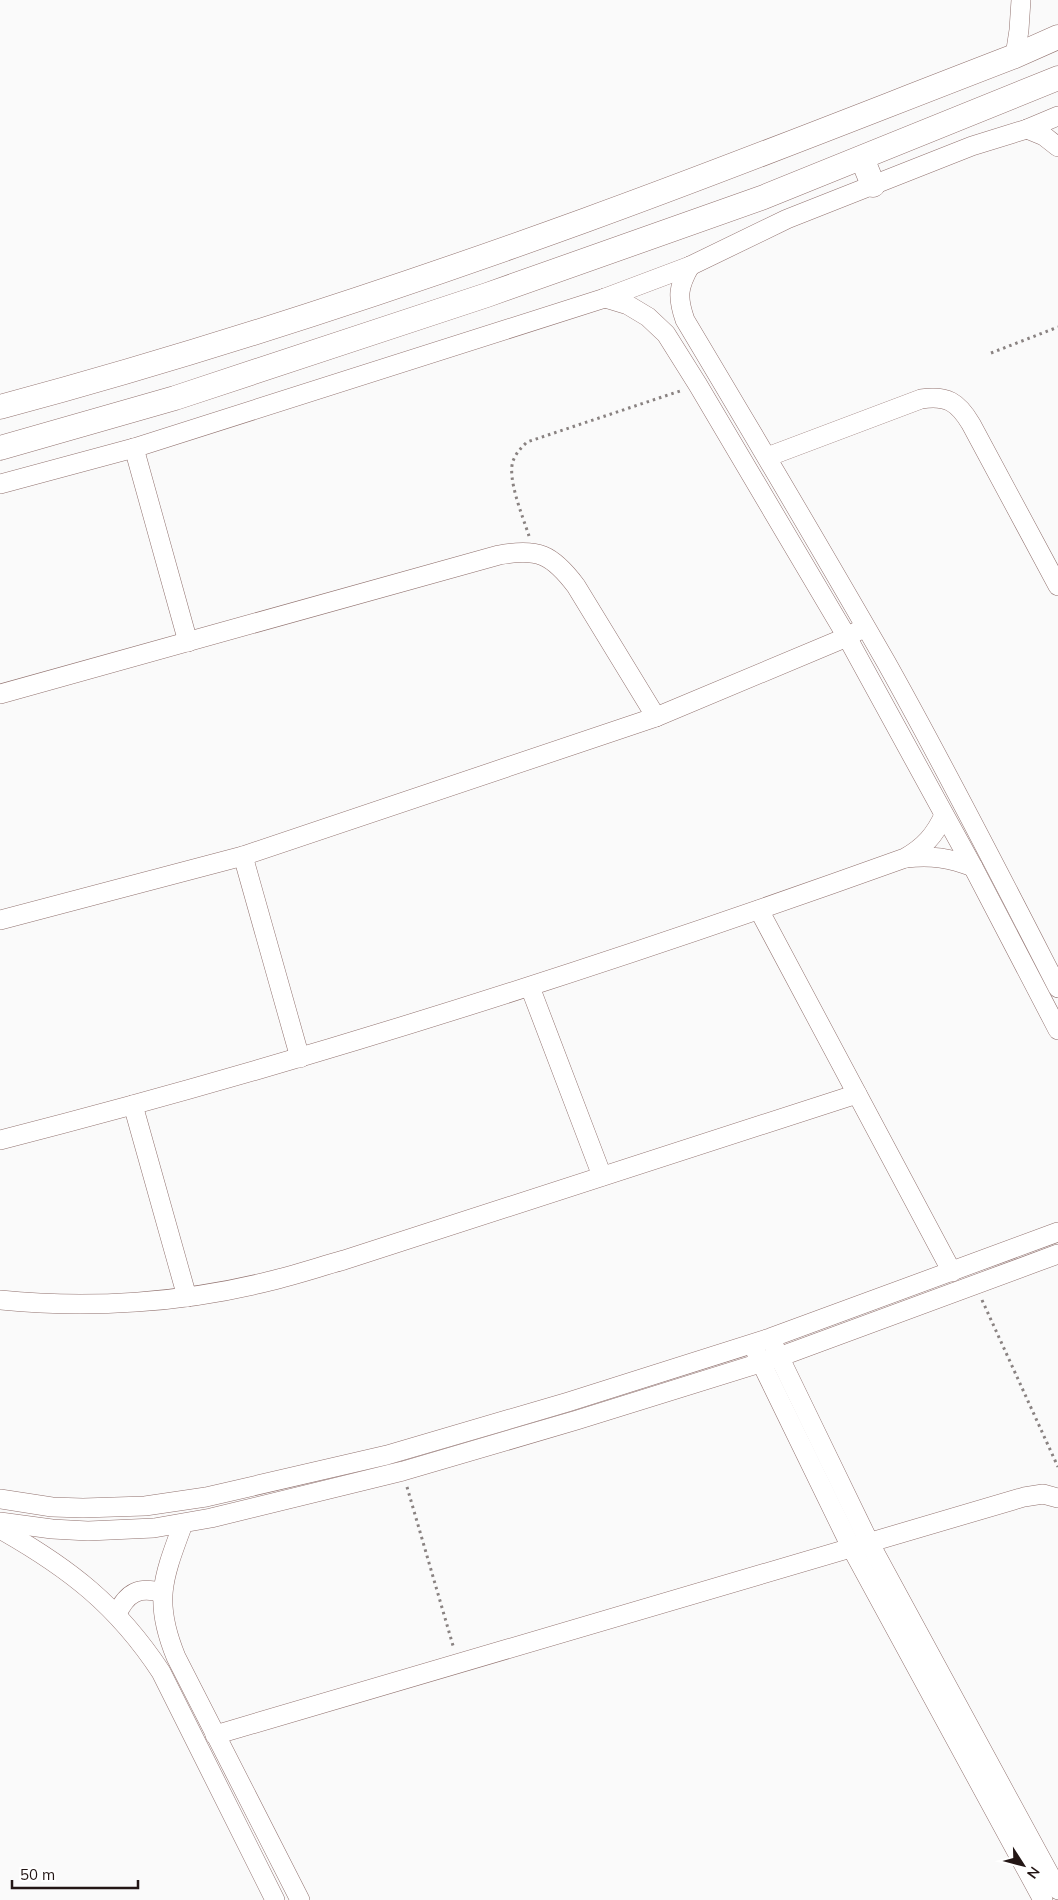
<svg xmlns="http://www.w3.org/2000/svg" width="1058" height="1900" viewBox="0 0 1058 1900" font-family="Mulish,sans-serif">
  <rect width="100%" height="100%" fill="#fafafa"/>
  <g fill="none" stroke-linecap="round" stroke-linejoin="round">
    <g stroke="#91726f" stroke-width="20">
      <g id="minor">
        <polyline points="1015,56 1019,30 1021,0"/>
        <polyline points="1027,129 1044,136 1058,147"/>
        <path d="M 690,266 C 678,287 677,297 685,320 C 753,434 820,547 886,662 C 946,769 1002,879 1058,988"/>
        <polyline points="605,298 628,305 648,317 666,334 698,385 847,637 973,867 1058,1030"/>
        <polyline points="134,448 188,642"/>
        <path d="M 767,457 L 921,399 C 947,395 958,402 971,424 L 1058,586"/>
        <polyline points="0,484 134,448 605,298 690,266 787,219 972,146 1027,129 1058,116"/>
        <path d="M 0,694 L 499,555 C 538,548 552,554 576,586 L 656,717"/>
        <polyline points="243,856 300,1058"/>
        <path d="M 906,858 C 931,855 950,858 973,867"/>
        <polyline points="759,910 952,1272"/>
        <polyline points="0,920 243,856 656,717 847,637 865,627"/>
        <polyline points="530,987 602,1176"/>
        <polyline points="133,1105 187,1297"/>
        <path d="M 0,1140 C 307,1062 607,965 905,858 C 924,847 935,835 944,815"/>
        <path d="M 0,1300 C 89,1309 183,1303 270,1281 C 295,1275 319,1267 344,1260 L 857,1094"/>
        <polyline points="774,1346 869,1542 1058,1890"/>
        <polyline points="756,1352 851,1547 1043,1900"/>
        <polyline points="0,1499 52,1507 83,1508 145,1506 206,1497 387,1455 568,1402 770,1338 1058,1232"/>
        <polyline points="0,1522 52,1529 88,1531 154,1528 211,1518 403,1471 577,1420 779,1357 1058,1254"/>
        <path d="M 183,1524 C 163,1578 153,1601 176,1657 L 300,1900"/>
        <path d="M 0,1529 C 69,1568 117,1605 161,1672 L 275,1900"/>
        <path d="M 117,1614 C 127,1592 140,1586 162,1593"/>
        <polyline points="215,1735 1024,1497 1043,1494 1058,1498"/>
      </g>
    </g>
    <g stroke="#91726f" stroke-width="25">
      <g id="tertiary">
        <polyline points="862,158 873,185"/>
        <path d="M 0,407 C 198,354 393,290 586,220 C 730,168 872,111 1015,56 L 1058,37"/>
        <polyline points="0,448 175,398 487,295 764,197 1058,78"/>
      </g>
    </g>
    <g stroke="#898281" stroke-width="3" stroke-dasharray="2.5 4" stroke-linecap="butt">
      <polyline points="991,353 1058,327"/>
      <path d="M 529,536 C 523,517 507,479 513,461 C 516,453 521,448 527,442 L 683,390"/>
      <polyline points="982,1300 1058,1467"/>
      <polyline points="407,1487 454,1649"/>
    </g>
    <use href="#minor" stroke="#fff" stroke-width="19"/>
    <use href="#tertiary" stroke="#fff" stroke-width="24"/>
  </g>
  <g transform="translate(1023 1865) rotate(126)" stroke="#ffffff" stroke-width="4" paint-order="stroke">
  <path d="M0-4L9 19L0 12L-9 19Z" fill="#231615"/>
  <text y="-8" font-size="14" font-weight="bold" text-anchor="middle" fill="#231615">N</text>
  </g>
  <path d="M12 1880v8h126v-8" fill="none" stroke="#231615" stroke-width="2.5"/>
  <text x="20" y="1880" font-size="15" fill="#231615" stroke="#ffffff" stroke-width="4" paint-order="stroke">50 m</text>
</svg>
